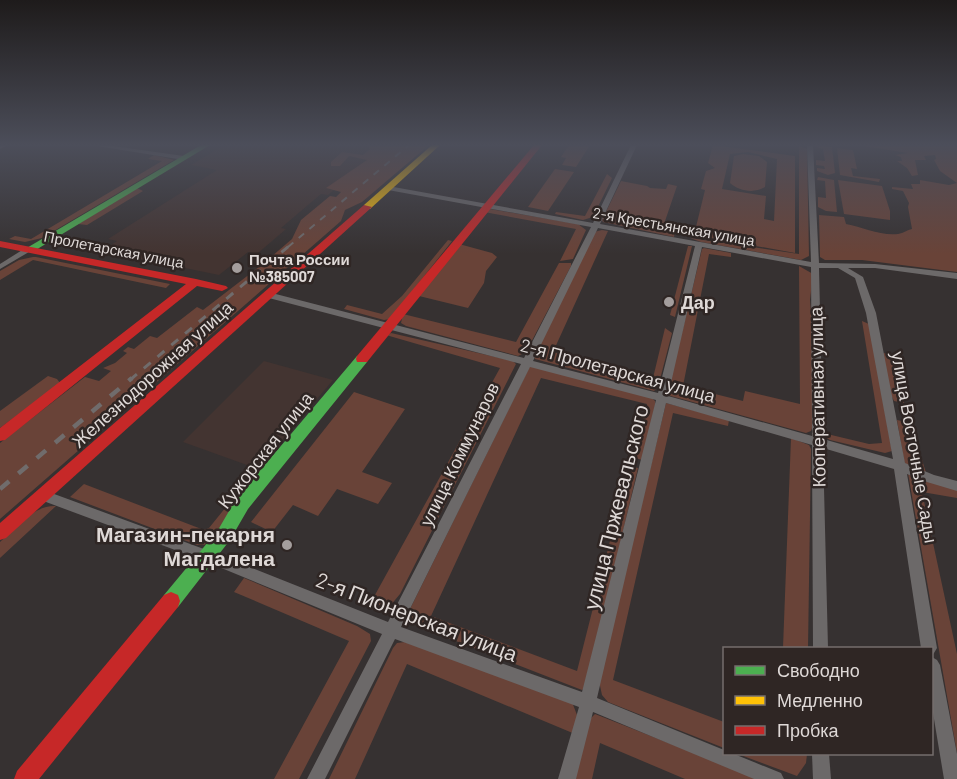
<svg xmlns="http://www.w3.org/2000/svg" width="957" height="779" viewBox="0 0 957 779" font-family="Barlow,sans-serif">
  <rect width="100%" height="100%" fill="#363131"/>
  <g fill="#433431">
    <polygon points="224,145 392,145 327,188 334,190 328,195 321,194 281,228 286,229 257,254 248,252 219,275 102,251 117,241 108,239 217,170 191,165"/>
    <polygon points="264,361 333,380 258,469 183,442"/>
  </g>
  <g fill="#694338" fill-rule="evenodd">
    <polygon points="367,145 429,145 362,202 345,210 341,221 0,519 0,443 85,377 99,381 111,371 103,368 115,363 127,353 123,351 128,347 134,349 150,336 157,338 197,307 203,310 264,263 292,239 301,220 330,196 336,197 341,192 326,188 367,160 349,156 340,166 331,166 331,162 342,152 363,155 370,149"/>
    <polygon points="569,145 590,145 576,167 562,165 566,158 561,157"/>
    <path d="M 713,145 L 795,156 L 795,253 L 694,235 L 705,190 L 701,189 L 706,171 L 715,168 L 708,163 ZM 748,152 L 777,159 L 774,221 L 764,219 L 766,196 L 722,189 L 730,154 Z"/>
    <polygon points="815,145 832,147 835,173 828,175 817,171 817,168 825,169 824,166 816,165 816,160 825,161 823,149 816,147"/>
    <polygon points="857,145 957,145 957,183 940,171 934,160 936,159 935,155 924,156 926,160 915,160 918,175 912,176 907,168 897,161 902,161 901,157 895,155 908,153"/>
    <polygon points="799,146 807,149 809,256 801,260 701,242 690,238 799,254"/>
    <polygon points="837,148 853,150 857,169 851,168 853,176 880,179 879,182 840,175"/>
    <path d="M 743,154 L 759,156 L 767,162 L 765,187 C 754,194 739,191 730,183 L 734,156 Z"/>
    <polygon points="154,155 174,160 42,238 25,242 9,239 15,236 31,239 162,161 148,159"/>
    <polygon points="555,169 574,172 548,211 528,207"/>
    <polygon points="607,174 612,178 593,217 583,220 555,214 556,212 585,216"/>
    <polygon points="818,177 834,180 837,212 826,211 818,207 818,197 826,198 825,181 817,180"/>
    <polygon points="838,180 882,186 890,211 890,220 844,214"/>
    <path d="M 920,180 L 949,185 L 957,183 L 957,272 L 862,260 L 825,260 L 820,257 L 819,215 L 844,217 L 846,224 C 863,227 880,236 898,234 C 904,233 907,230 912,229 L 908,207 L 909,203 L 903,191 L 892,189 L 892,187 L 913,189 L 911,184 L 920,184 Z"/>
    <polygon points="621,181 647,186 650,188 666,189 668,184 677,186 664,224 676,227 674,237 603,222 602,220"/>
    <polygon points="137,188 143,191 87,225 78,224"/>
    <polygon points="490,209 578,224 586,230 573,259 560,261 576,229 484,212"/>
    <polygon points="602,230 608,231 553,352 653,378 665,328 672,333 658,387 654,391 535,359 534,356 594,232"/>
    <polygon points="448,240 452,241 390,319 384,320 344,309 347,305 382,314 402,296"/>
    <polygon points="459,244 492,253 497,257 486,271 484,283 468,308 419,296"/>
    <polygon points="688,246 692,246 675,317 670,315"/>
    <polygon points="704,248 731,253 731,257 709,254 683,386 743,401 745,391 800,404 799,266 813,274 810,300 812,329 813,425 811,431 806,433 667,395 702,249"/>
    <polygon points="33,257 36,257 170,284 166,288 33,260 0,280 0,271 19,260"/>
    <polygon points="559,263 571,263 571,266 526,352 518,356 406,326 401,323 403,314 516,342"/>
    <polygon points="862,321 869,324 892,451 885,453 830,440 824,436 823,433 869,444 882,443"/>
    <polygon points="391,333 513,361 516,364 400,594 390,606 370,604 500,368 386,335"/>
    <polygon points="883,353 894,355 904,403 894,401 891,395"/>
    <polygon points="530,366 652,398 655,401 655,406 642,460 632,457 647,404 541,378 431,616 577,671 629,466 638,468 586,687 582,690 425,629 418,626 410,616 411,607"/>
    <polygon points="48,376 57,379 60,383 0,428 0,411"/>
    <polygon points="354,392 405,409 362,472 392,483 378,504 337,489 318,516 293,505 272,532 251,522"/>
    <polygon points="666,403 729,420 728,426 673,413 613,680 724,722 724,748 608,702 602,695 599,681"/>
    <polygon points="897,420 911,423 926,473 906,465 904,461"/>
    <polygon points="791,438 809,445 811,449 808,648 783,648"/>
    <path d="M 256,470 L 261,472 C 249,489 225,530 210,542 C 207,545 202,545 197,545 L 70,497 L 84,484 L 204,530 L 209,528 Z"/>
    <polygon points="908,473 957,487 957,498 922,492 957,654 957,753"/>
    <path d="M 56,506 L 0,558 L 0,542 C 16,528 33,505 56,506 Z"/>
    <polygon points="244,578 357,626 370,634 371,641 299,779 274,779 349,641 234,592"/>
    <polygon points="405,642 572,702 577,715 575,734 407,664 355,779 329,779 393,648 397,643"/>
    <polygon points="595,714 760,779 685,779 600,743 592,779 572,779 588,721"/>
    <polygon points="738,754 807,754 806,763 797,776"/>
  </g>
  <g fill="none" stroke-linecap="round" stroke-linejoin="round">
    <g fill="#6c6969" fill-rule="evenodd">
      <polygon points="0,145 8,145 0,149"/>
      <polygon points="91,145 106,145 184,156 187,158 184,160"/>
      <path d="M 631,145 L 637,145 L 600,224 L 811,262 L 807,145 L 813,145 L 819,263 L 875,264 L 957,273 L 957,279 L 875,268 L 848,268 L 863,277 L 876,313 L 905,463 L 934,475 L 957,481 L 957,491 L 927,482 L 907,474 L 937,648 L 934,653 L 932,655 L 932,648 L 921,648 L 894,469 L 823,448 L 828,648 L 813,648 L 812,445 L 666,403 L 597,698 L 724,750 L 724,754 L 734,754 L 781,773 L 784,779 L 754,779 L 593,712 L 576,779 L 558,779 L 579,707 L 395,639 L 325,779 L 307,779 L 382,634 L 202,560 L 38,499 L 36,495 L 38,491 L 42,490 L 46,491 L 212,552 L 388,622 L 521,364 L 265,297 L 264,295 L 268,292 L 524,358 L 591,227 L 388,190 L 385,188 L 388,186 L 593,223 ZM 598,228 L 695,246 L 658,393 L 533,361 ZM 702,247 L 811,267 L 812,436 L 668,396 ZM 819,268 L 838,268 L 855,278 L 866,313 L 893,459 L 823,439 ZM 530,367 L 656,400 L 582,692 L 401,627 Z"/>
      <polygon points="27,247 33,247 34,249 0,269 0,264"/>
      <polygon points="932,657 937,660 940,665 957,754 957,779 944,779 932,707"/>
      <polygon points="812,754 829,754 831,779 813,779"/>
    </g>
    <g fill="#4caf50" fill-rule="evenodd">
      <polygon points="201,145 210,145 34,251 26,251 25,249"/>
      <polygon points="362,355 367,356 368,359 367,362 248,509 230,540 178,607 171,610 164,607 162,601 164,595 218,530 236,499 357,356"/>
    </g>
    <polygon fill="#ffc107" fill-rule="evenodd" points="432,145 440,145 370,209 364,209 364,205"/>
    <g fill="#c62828" fill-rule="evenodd">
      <polygon points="534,145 542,145 367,362 357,362 356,359 357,356"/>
      <polygon points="364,205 372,207 6,538 0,540 0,523"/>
      <polygon points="0,241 196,279 226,286 228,288 222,291 197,286 5,440 0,441 0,428 186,284 0,247"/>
      <polygon points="171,592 178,595 180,601 178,607 39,779 14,779 17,771 164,595"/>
    </g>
    <polyline stroke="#706c6c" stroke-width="2" stroke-dasharray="7 7" stroke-linecap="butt" points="288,247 409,145"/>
    <polyline stroke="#706c6c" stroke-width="3" stroke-dasharray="9 9" stroke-linecap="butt" points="130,380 289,246"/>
    <polyline stroke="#706c6c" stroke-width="4.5" stroke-dasharray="12 12" stroke-linecap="butt" points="0,489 132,378"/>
  </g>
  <linearGradient id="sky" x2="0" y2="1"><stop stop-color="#1e1b1b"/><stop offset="0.57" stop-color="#4c4e5a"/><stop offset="1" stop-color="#4c4e5a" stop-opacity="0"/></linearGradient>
  <rect width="957" height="254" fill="url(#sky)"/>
  <g fill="#a49e9d" stroke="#2f2624" stroke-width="2">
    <circle cx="237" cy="268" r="6"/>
    <circle cx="669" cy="302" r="6"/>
    <circle cx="287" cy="545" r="6"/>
  </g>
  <g text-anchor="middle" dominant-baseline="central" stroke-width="5" stroke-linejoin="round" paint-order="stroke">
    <g font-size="15" fill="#dfd9d7" stroke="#2f2624">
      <text transform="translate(674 226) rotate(10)">2-я Крестьянская улица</text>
      <text transform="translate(114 249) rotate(11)">Пролетарская улица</text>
    </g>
    <g font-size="15" font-weight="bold" fill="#dfd9d7" stroke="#2f2624" text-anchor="start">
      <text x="249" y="259">Почта России<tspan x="249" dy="17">№385007</tspan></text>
    </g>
    <g font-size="18" font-weight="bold" fill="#dfd9d7" stroke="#2f2624" text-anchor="start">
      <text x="681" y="302">Дар</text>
    </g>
    <g font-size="18" fill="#dfd9d7" stroke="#2f2624">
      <text transform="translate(618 370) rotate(15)">2-я Пролетарская улица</text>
      <text transform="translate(152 374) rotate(-42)">Железнодорожная улица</text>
      <text transform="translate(817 397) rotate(-91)">Кооперативная улица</text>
      <text transform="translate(915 447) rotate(80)">улица Восточные Сады</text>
      <text transform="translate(265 450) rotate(-52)">Кужорская улица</text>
      <text transform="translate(459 454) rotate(-64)">улица Коммунаров</text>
    </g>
    <g font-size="21" fill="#dfd9d7" stroke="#2f2624">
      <text transform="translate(615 507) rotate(-76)">улица Пржевальского</text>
      <text transform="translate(417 616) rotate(21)">2-я Пионерская улица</text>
    </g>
    <g font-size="21" font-weight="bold" fill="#dfd9d7" stroke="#2f2624" text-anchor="end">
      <text x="275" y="533">Магазин-пекарня<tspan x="275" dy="24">Магдалена</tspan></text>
    </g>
  </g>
  <rect x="723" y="647" width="210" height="108" fill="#2f2624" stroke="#756e6c" stroke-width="1.5"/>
  <rect x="735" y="666" width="30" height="9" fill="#4caf50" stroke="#756e6c" stroke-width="1.5"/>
  <text x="777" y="677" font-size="18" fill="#dfd9d7">Свободно</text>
  <rect x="735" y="696" width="30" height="9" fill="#ffc107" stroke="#756e6c" stroke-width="1.5"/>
  <text x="777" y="707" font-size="18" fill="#dfd9d7">Медленно</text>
  <rect x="735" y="726" width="30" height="9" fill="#c62828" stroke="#756e6c" stroke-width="1.5"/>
  <text x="777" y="737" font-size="18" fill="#dfd9d7">Пробка</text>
</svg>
